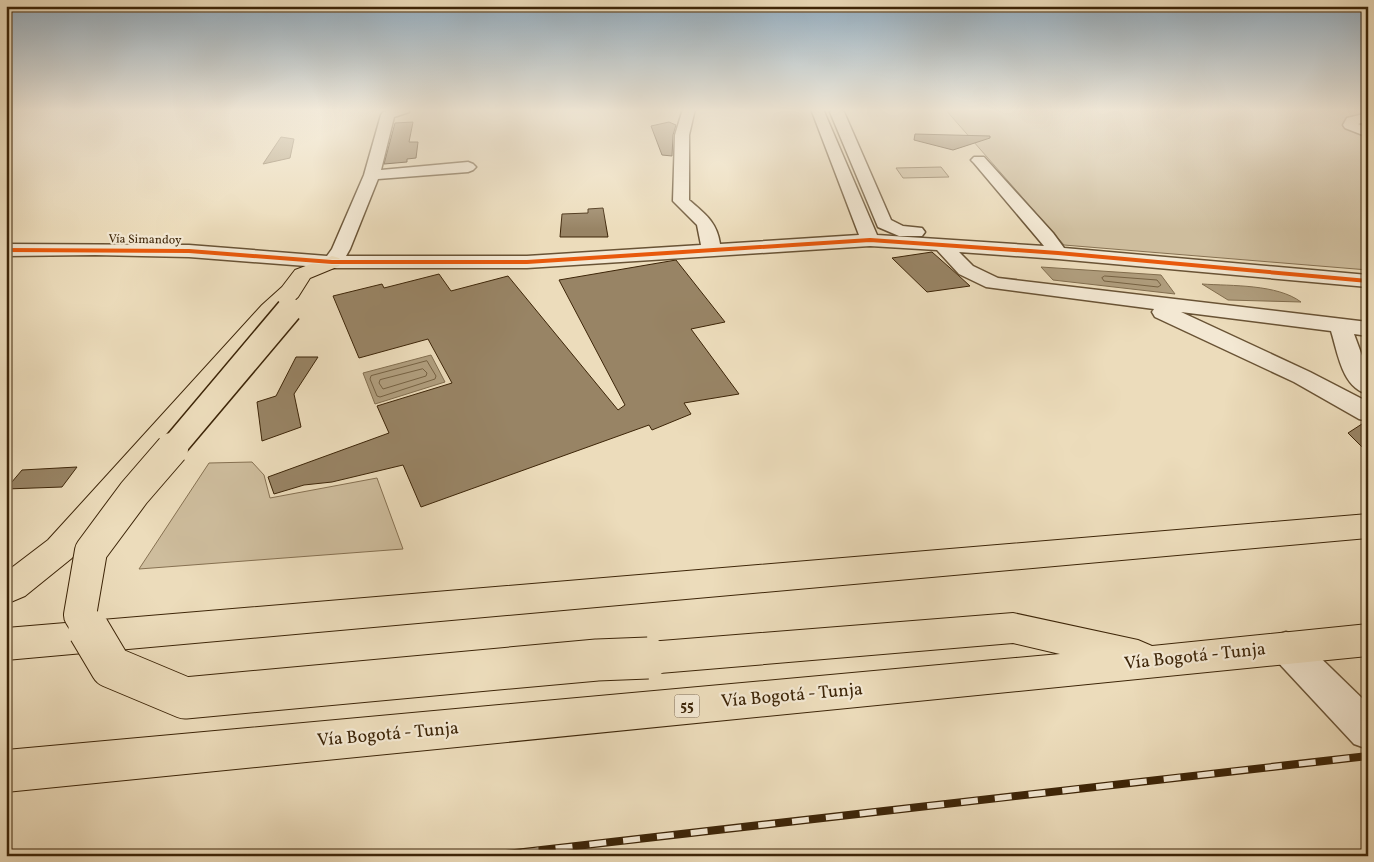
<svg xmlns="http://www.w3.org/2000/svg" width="1374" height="862" viewBox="0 0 1374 862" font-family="Vollkorn,serif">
  <rect width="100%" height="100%" fill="#ecdcbb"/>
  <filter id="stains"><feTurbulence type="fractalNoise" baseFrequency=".004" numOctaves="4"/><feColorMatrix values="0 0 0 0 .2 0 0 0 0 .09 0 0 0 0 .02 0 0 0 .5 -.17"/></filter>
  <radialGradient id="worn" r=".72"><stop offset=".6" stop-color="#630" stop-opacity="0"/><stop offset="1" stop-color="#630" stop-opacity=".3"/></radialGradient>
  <g fill="#cebd9d" stroke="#867152">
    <polygon points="945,109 1368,109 1368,270 1064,245"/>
    <polygon points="941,167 949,177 903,178 896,168"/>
    <polygon points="252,462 264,475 270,498 377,478 403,549 139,569 209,463"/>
  </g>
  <g fill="#b09e7e" stroke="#826e4f">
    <polygon points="281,137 294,139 290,158 263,164"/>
    <polygon points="1041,267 1161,275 1175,294 1053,280"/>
    <path d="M 1202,284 C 1232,286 1277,284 1301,302 L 1228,300 Z"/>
    <polygon points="431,355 445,382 375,404 363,373"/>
  </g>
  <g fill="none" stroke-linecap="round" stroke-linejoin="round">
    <g stroke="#766243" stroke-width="1">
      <polygon points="1105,276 1157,280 1161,285 1158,287 1104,281 1102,278"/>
      <polygon points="427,361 436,376 435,379 380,397 377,396 370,379 371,376"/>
      <polygon points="423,369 427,373 426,376 383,389 379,383 380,380"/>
    </g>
  </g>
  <g fill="#988465" stroke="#3d2508">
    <polygon points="413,122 409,142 418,142 416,158 407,159 407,162 384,164 395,123"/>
    <polygon points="669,122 676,125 673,135 672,156 662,155 651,126"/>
    <polygon points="915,134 990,136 990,138 953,150 914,140"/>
    <polygon points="603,208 608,237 560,237 562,214 588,213 588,209"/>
    <polygon points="932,252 958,275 970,286 927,292 892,258"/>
    <polygon points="676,260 725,322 691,329 739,394 684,403 691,414 652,430 649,425 421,507 403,465 332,482 304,485 274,494 268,477 389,433 377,406 452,383 428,339 359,358 333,296 382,284 384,288 439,274 451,291 508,276 618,410 625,405 559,280"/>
    <polygon points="296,357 318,357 294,394 301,427 262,441 257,402 276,396"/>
    <polygon points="1365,422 1368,423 1368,453 1348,433"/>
    <polygon points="77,467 62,487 6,489 22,470"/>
  </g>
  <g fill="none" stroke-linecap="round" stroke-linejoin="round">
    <g stroke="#695335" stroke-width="3">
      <g id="minor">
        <path d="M 393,109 L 410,109 L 409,112 L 394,117 L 381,170 L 468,162 L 473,164 L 476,167 L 473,170 L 468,172 L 378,179 L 350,249 L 346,256 L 527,256 L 701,245 L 697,225 L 673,201 L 675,135 L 683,109 L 695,109 L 689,135 L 689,200 C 705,214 717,222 720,244 L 859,235 L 811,109 L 823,109 L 877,235 L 1044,246 L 974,163 L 971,160 L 974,157 L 984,157 L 1053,233 L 1064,248 L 1368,275 L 1368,287 L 1058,259 L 959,252 L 973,266 L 998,278 L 1368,322 L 1368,336 L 1354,334 L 1368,372 L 1368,394 C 1342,388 1338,353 1331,331 L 1181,312 L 1310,372 L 1368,402 L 1368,421 L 1359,419 L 1294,382 L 1155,317 L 1152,312 L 1154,309 L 986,287 L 959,274 L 937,250 L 870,246 L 527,268 L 332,268 L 189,257 L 95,255 L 6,256 L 6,244 L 189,245 L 327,256 L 332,249 L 364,175 L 381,115 L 383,112 Z"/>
        <polygon points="832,109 839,109 844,112 891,220 903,226 922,228 925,232 922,236 899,236 878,227 830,112"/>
        <polygon points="1368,113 1368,121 1358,124 1368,128 1368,137 1345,128 1343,125 1347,118"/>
        <polygon points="1286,632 1298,636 1368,704 1368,749 1354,744 1274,658 1268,647 1274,636"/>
      </g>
    </g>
    <g stroke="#3d2508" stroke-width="2">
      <g id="highway">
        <polygon points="332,256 339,258 342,262 339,266 310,278 298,297 278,315 72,558 25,596 6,604 6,572 48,540 262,305 282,287 295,270"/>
        <polygon points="1368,514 1368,538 6,660 6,628"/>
        <polygon points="1013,613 1138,640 1152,646 1368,624 1368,656 6,792 6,750 1060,654 1013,643 648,674 635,669 629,658 635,647 648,642"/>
      </g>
    </g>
    <use href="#minor" fill="#f3e8d3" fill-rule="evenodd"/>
    <use href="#highway" fill="#ecdcbb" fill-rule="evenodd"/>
    <g stroke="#3d2508" stroke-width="8">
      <polyline id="rail" points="488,856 1368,756"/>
    </g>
    <use href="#rail" stroke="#f3e8d3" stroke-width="5.5" stroke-dasharray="17" stroke-linecap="butt"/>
    <g stroke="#3d2508" stroke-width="28" stroke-linecap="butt">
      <polyline id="highway-bridge-far2" points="171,450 289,310"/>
    </g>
    <g stroke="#3d2508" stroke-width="34" stroke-linecap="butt">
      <polyline id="highway-bridge-far1" points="90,631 80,615 91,551 134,493 172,449"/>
    </g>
    <g stroke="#3d2508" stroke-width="43" stroke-linecap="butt">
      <polyline id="highway-bridge" points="89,630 111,667 185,698 597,660 648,658"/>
    </g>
    <use href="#highway-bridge-far2" stroke="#ecdcbb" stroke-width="25"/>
    <use href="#highway-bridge-far1" stroke="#ecdcbb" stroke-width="32"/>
    <use href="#highway-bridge" stroke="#ecdcbb" stroke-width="41"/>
    <g stroke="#f3e8d3" stroke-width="6">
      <polyline id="cycleway" points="6,250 189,251 332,262 527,262 870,240 1058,253 1368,281"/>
    </g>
    <use href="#cycleway" stroke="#e8590c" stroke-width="4"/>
  </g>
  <linearGradient id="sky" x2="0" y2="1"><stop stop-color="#91abbe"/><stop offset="0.48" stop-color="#f6efe0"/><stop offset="1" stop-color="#f6efe0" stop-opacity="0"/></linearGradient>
  <rect width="1374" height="229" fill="url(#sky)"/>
  <g text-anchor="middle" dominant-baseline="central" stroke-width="4.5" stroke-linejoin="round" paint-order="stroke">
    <g font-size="12" fill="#3d2508" stroke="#f3e8d3">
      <text transform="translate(145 240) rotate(1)">Vía Simandoy</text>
    </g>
    <rect fill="#f3e8d3" stroke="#746045" stroke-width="1" x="674.5" y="694.5" width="25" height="23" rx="4"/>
    <g font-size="14" font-weight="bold" fill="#3d2508">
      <text x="687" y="706">55</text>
    </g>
    <g font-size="18" fill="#3d2508" stroke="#f3e8d3">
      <text transform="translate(1195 657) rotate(-6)">Vía Bogotá - Tunja</text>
      <text transform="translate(792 696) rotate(-5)">Vía Bogotá - Tunja</text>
      <text transform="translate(388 735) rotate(-5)">Vía Bogotá - Tunja</text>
    </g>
  </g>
  <rect width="1374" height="862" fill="none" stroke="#ecdcbb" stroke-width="25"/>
  <rect x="8" y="8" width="1359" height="847" fill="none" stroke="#3d2508" stroke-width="2.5"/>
  <rect x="12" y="12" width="1349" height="837" fill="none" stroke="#3d2508"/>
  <rect width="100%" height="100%" filter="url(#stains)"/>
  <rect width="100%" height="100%" fill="url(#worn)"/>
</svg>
